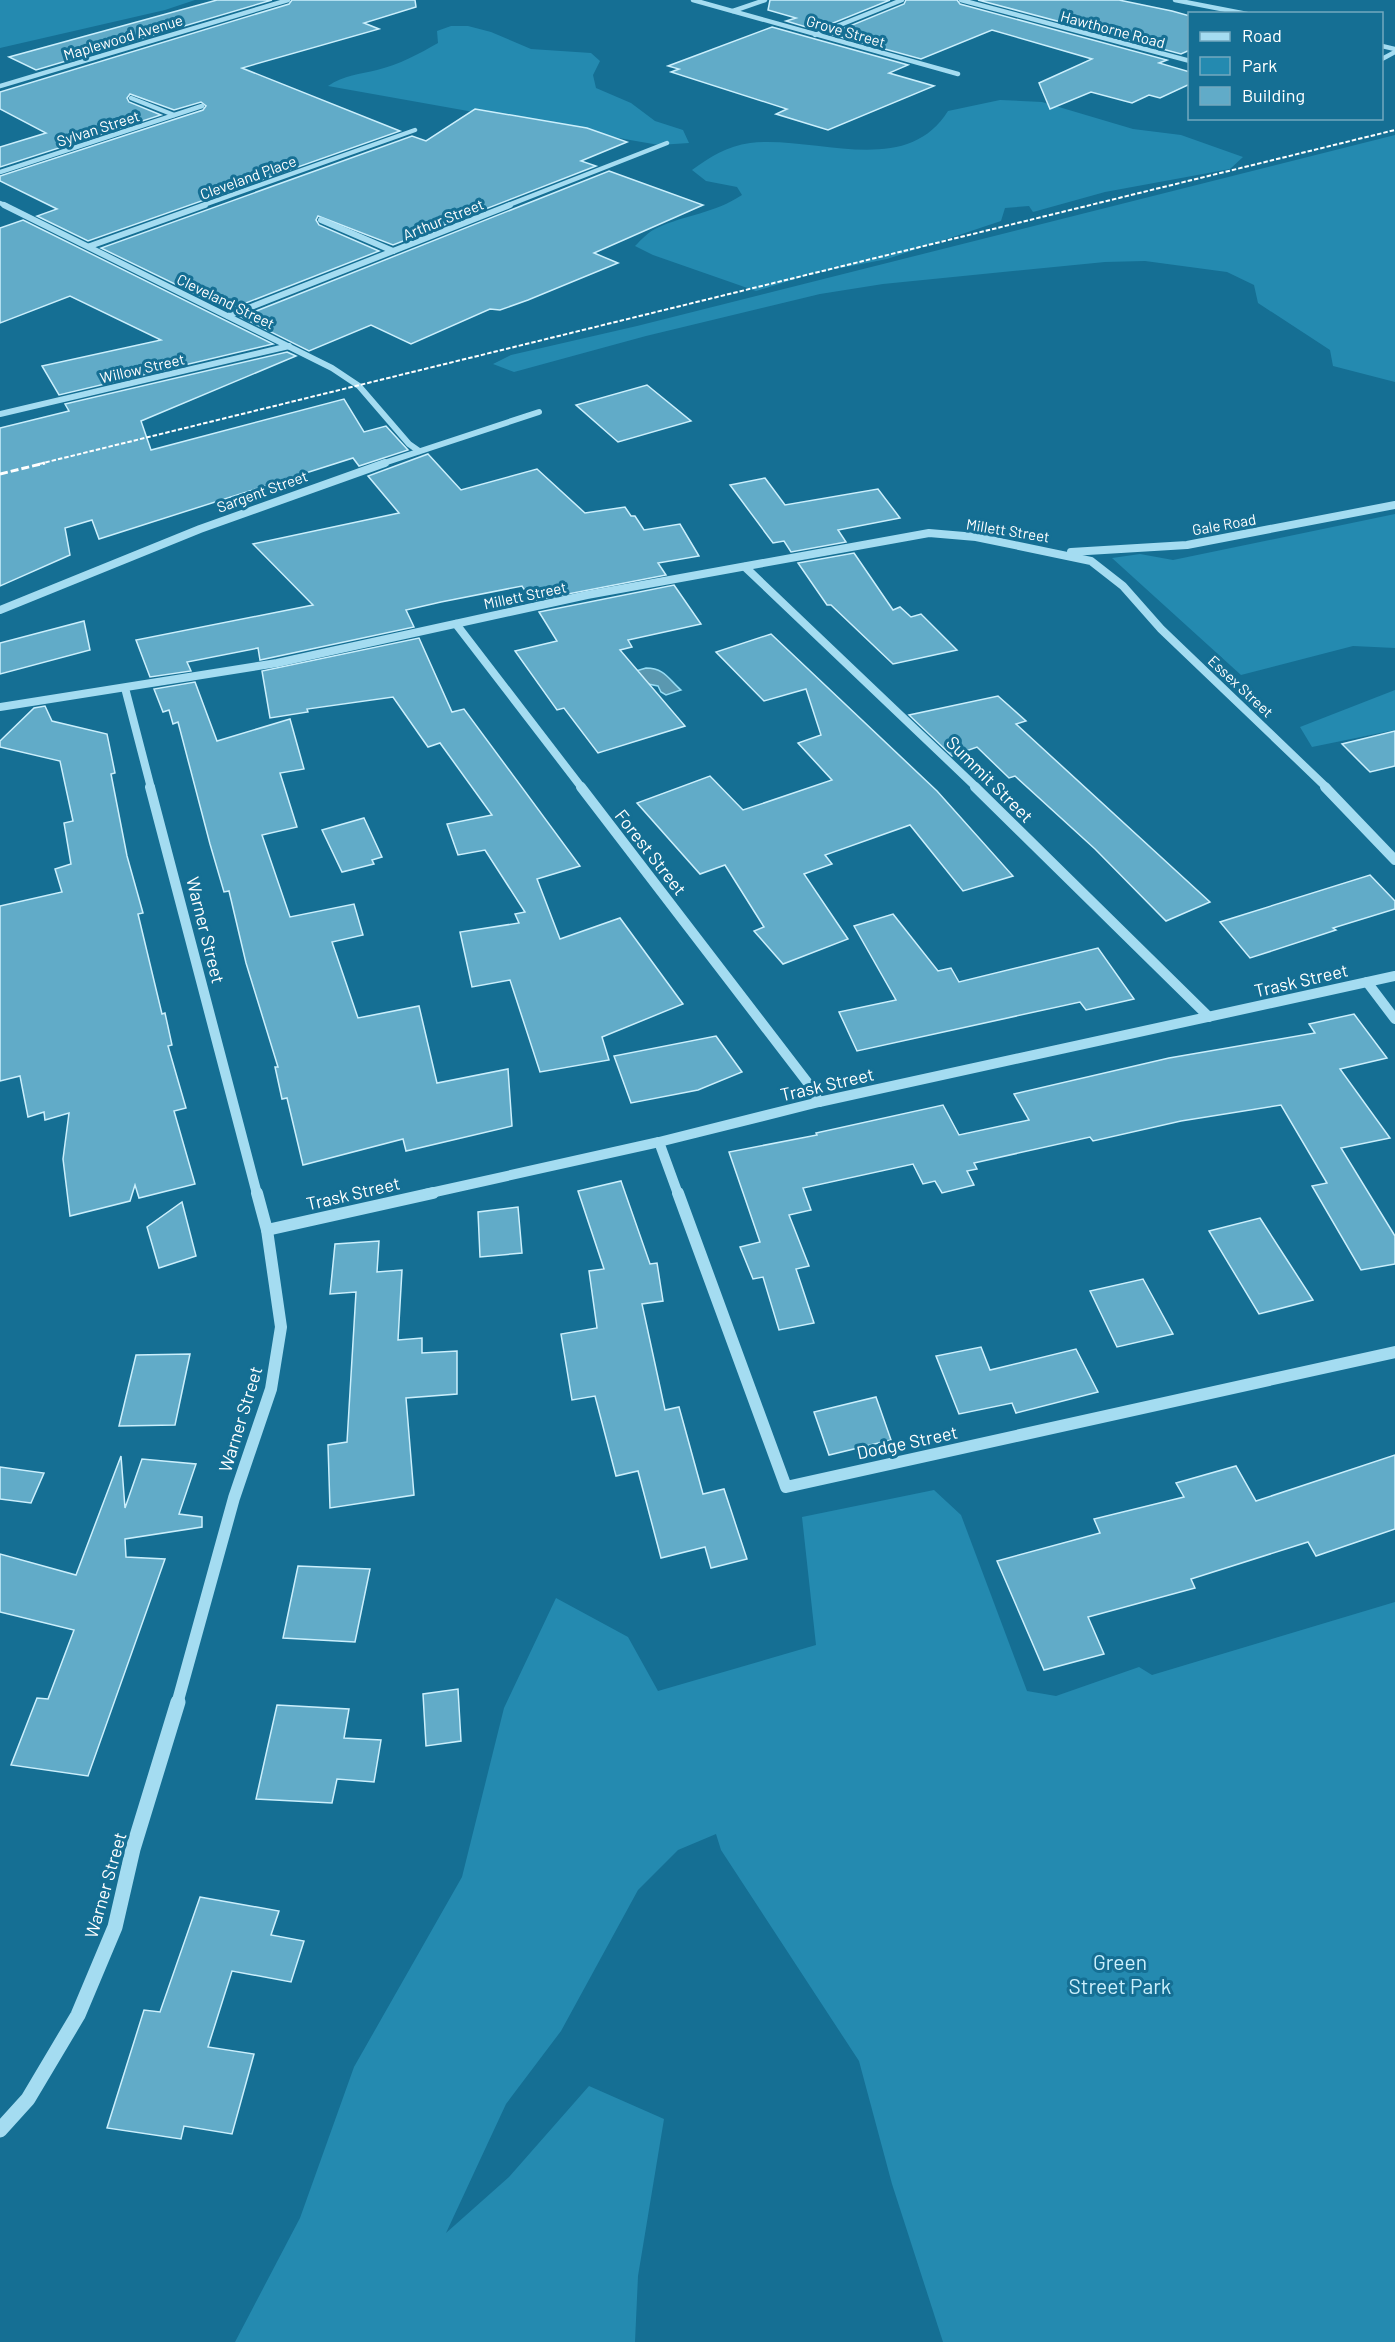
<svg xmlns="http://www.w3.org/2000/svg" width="1395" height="2342" viewBox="0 0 1395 2342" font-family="Barlow,sans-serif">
  <rect width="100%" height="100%" fill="#156f94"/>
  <g fill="#248ab0">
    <polygon points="0,0 195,0 165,10 0,48"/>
    <path d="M 451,26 L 468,26 L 491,32 L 531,49 L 591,53 L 600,61 L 593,75 L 596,88 L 631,103 L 655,121 L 683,130 L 689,143 L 659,145 L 630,140 L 328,86 C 344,75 360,74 377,70 C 398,65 419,54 438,43 L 437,31 Z"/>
    <path d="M 1000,100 L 1042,102 L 1133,129 L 1181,135 L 1243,157 L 1230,169 L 1105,192 L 1033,212 L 1029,206 L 1005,208 L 1001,221 L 887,259 L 815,273 L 756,291 L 653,255 L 635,246 C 641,240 649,231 657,228 C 687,214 713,214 742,195 L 737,187 L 706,181 L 692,170 C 710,157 727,146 750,143 C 814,135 906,179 948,111 Z"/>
    <polygon points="1395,135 1395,382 1333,366 1330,350 1258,303 1254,285 1227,272 1145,261 1105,262 883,284 820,294 646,336 514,372 493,364 511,355 637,326"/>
    <polygon points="1395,514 1395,648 1353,646 1241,675 1112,558 1140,554 1173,560"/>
    <polygon points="1395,690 1395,730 1312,747 1300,727"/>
    <polygon points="934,1490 961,1515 1027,1691 1056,1696 1139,1667 1152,1675 1395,1602 1395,2342 943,2342 892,2184 859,2061 721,1850 716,1834 678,1850 638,1890 561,2031 506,2104 446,2233 509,2177 589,2086 664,2119 638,2276 635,2342 235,2342 300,2218 354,2067 462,1877 504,1708 556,1598 628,1637 658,1691 816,1645 802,1517"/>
  </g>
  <path fill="#5a98b0" stroke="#96dcf4" stroke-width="1.5" d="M 646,668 C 665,668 669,680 681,690 L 666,695 L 661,692 L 658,686 L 643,683 L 636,671 Z"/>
  <g fill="#61abc8" stroke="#cbeffc" stroke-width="1.5">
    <polygon points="217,0 272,0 36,70 9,57"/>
    <polygon points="292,0 415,0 416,7 364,23 379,29 242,68 400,131 88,241 37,216 57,209 0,181 0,176 203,110 206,106 201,102 174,110 130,94 127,98 129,102 161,115 0,167 0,147 46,133 0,109 0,92 289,4"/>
    <polygon points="770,0 890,0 816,30 786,21 796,18 768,10"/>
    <polygon points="906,0 957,0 960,4 1167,60 1159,63 1190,72 1190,84 1160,98 1149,95 1132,103 1091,92 1050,109 1039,83 1092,59 992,30 921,59 830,34 904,4"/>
    <polygon points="978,0 1119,0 1172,11 1190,16 1190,50 1181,54"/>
    <polygon points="772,27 908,65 889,73 934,86 828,130 776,114 787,109 671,72 679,69 668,66"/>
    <polygon points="475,109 587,128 627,142 581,161 596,166 393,245 318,216 316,220 319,225 379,251 228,310 101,248 412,136 426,141"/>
    <polygon points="609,171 703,205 594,253 618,263 528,300 500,310 490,309 411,344 371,325 309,351 241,317"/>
    <polygon points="23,220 273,344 59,395 42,366 161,340 70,296 0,323 0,228"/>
    <polygon points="287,352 296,356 141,421 151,450 344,399 364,432 386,426 408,450 359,466 353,458 99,539 92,520 65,528 70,555 0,586 0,428 69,411 65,404"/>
    <polygon points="647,385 691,421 618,442 576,405"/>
    <polygon points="428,454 461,490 537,469 585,513 625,507 631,516 635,516 644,530 680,524 699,556 658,563 666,575 532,601 522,586 441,602 406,610 414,627 260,660 258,648 187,662 191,671 150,677 136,640 313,605 253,544 399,513 368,476"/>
    <polygon points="765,478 785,505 878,489 900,518 838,530 846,542 791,552 784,541 773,543 730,485"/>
    <polygon points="854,553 893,610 900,607 911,617 921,614 957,650 893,664 831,605 827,605 798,563"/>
    <polygon points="674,585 701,624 628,640 632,647 620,650 685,726 598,753 564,708 557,710 515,651 557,641 539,612"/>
    <polygon points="84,621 90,650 0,674 0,643"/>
    <polygon points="771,634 937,791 1013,876 963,891 910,825 825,855 832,864 804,874 848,939 783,964 754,931 764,927 725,865 700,874 637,803 710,776 743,810 832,780 798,743 821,735 806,689 764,701 716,652"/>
    <polygon points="419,638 452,712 464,709 580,866 537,879 560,939 620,918 683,1004 602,1037 609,1060 540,1072 510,980 472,987 460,932 519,923 515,914 525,912 485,850 458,855 447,824 492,815 440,743 428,747 393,697 307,709 308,712 270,718 262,671"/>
    <polygon points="195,682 217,741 290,719 304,769 280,773 297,827 262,835 290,917 354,904 363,935 332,942 358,1018 419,1006 437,1083 508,1069 512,1126 406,1151 403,1139 303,1165 287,1098 282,1099 275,1067 278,1067 246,963 229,891 224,892 210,844 178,722 173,724 169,710 163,712 154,689"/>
    <polygon points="998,696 1026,721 1016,724 1210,902 1166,921 1095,849 1015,776 1009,778 977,747 952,756 909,715"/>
    <polygon points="45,706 52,721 107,734 115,773 111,774 127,856 143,913 138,914 162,1014 165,1013 172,1045 168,1046 186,1108 174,1111 195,1184 139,1198 135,1185 130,1201 70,1216 63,1159 69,1113 45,1120 44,1112 28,1117 20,1076 0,1081 0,906 62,892 55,869 71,864 64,823 73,821 60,761 0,747 0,741 34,708"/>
    <polygon points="1395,731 1395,766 1370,772 1342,744"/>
    <polygon points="364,818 382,857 372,860 374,864 342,872 322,830"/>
    <polygon points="1370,875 1395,901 1395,909 1333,928 1336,930 1250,958 1220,922"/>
    <polygon points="893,914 938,971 951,968 959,982 1098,948 1134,999 1086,1010 1080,1002 857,1051 839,1012 896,1000 854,926"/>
    <polygon points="1354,1014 1387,1058 1340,1069 1390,1138 1341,1148 1395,1236 1395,1264 1361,1270 1312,1186 1327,1183 1281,1105 1181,1121 1093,1141 1090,1137 974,1163 977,1169 967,1171 974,1185 942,1193 935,1181 923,1184 913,1164 803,1188 811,1210 789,1215 809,1266 796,1269 814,1323 779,1330 763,1277 753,1279 740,1247 760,1242 729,1152 817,1135 816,1133 943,1105 959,1135 1029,1120 1014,1094 1169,1058 1315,1033 1309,1024"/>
    <polygon points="716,1036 742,1072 698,1090 631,1103 614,1056"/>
    <polygon points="621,1181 650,1264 657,1263 663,1301 642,1304 665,1410 679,1407 703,1494 724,1489 747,1559 711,1568 705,1547 661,1558 638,1471 616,1476 595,1396 572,1400 561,1334 597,1328 589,1271 604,1269 578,1191"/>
    <polygon points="182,1202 196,1256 159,1268 147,1227"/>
    <polygon points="518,1207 522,1253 480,1257 478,1212"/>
    <polygon points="1260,1218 1289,1263 1313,1300 1259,1314 1209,1231"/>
    <polygon points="379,1241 377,1272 402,1270 398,1340 422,1338 422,1353 457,1351 457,1394 406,1398 414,1495 330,1508 328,1445 347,1442 356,1292 330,1294 335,1244"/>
    <polygon points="1143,1279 1173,1334 1117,1347 1090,1291"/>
    <polygon points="981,1347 990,1370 1076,1349 1098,1392 1016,1413 1012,1403 959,1414 936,1356"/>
    <polygon points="190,1354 175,1425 119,1426 136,1355"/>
    <polygon points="876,1397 891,1440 829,1455 814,1412"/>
    <polygon points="1395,1455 1395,1529 1316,1556 1308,1542 1191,1579 1195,1588 1088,1617 1104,1654 1044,1670 997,1561 1100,1533 1094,1519 1184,1497 1176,1483 1236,1466 1256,1501"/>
    <polygon points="121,1456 125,1508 142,1459 196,1464 179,1514 202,1517 202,1527 125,1539 126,1557 165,1559 88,1776 11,1765 37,1698 48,1699 74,1630 0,1612 0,1554 76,1575"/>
    <polygon points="0,1467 44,1473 31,1503 0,1499"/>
    <polygon points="298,1566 370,1569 355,1642 283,1638"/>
    <polygon points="458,1689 461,1741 426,1746 423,1694"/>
    <polygon points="277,1705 349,1709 344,1738 381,1740 374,1782 337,1779 332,1803 256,1799"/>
    <polygon points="200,1897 279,1911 271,1935 304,1941 291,1982 232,1971 208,2047 254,2054 232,2134 184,2126 181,2139 107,2128 144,2010 160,2012"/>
  </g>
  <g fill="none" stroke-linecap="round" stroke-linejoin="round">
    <g stroke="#a4dcf1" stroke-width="4.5">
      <polyline points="693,0 958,74"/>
      <polyline points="961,0 1190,61"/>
      <polyline points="1175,0 1247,14"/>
      <polyline points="733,11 765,0"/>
      <polyline points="815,35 902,0"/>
      <polyline points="1382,46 1395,49"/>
      <polyline points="1382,59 1395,52"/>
      <polyline points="0,86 288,0"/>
      <polyline points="131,98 174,115"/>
      <polyline points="0,172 202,106"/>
      <polyline points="0,203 7,206"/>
      <polyline points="201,206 415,130"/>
      <polyline points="506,206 667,143"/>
    </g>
    <g stroke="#a4dcf1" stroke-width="6">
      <polyline points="4,205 332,368 359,386 409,444 419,451"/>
      <polyline points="321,220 393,251"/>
      <polyline points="90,246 205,205"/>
      <polyline points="228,316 510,205"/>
      <polyline points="0,414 289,346"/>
      <polyline points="381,464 539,412"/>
    </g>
    <g stroke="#a4dcf1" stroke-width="8">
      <polyline points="1071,552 1187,545 1395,505"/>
      <polyline points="745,567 977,788"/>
      <polyline points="0,610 200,529 385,463"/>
      <polyline points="456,624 582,788"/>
      <polyline points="125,688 151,788"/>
      <polyline points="0,707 277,663 587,595 929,533 976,537 1091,561 1123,586 1161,629 1327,788"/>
    </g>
    <g stroke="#a4dcf1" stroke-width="10">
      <polyline points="150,787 257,1194"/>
      <polyline points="581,787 811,1087 819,1102"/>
      <polyline points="975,787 1209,1017"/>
      <polyline points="1325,787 1395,860"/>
      <polyline points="1367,982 1395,1019"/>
      <polyline points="659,1142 678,1194"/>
      <polyline points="426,1194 659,1142 819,1102 1395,976"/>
    </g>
    <g stroke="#a4dcf1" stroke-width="12">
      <polyline points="678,1193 786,1487 1395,1352"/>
      <polyline points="267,1230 433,1193"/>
      <polyline points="177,1704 234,1498 271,1389 281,1327 267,1230 257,1193"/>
    </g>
    <polyline stroke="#a4dcf1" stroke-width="15" points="0,2130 28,2099 78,2015 115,1927 133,1849 178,1702"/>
    <polyline stroke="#fff" stroke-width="2" stroke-dasharray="4.5 2" stroke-linecap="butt" points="39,464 1395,130"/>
    <polyline stroke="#fff" stroke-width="3" stroke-dasharray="8 3" stroke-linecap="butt" points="0,474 45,463"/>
  </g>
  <g text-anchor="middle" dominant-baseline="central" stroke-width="6" stroke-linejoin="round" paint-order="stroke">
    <g font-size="15" fill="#fff" stroke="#156f94">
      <text transform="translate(1113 29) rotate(15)">Hawthorne Road</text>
      <text transform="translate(846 31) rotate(16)">Grove Street</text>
      <text transform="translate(123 37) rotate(-17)">Maplewood Avenue</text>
      <text transform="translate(98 128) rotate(-18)">Sylvan Street</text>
      <text transform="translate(248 177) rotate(-20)">Cleveland Place</text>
      <text transform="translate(443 219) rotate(-22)">Arthur Street</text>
      <text transform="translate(226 301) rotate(26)">Cleveland Street</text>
      <text transform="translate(142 368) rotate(-13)">Willow Street</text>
      <text transform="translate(262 491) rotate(-20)">Sargent Street</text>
      <text transform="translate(1224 524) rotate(-10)">Gale Road</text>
      <text transform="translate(1008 530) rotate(9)">Millett Street</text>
      <text transform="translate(525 595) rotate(-12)">Millett Street</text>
      <text transform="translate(1241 686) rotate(43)">Essex Street</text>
    </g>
    <g font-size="18" fill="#fff" stroke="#156f94">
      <text transform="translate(990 779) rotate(45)">Summit Street</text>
      <text transform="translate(651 852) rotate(52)">Forest Street</text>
      <text transform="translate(206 930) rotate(76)">Warner Street</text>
      <text transform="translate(1301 980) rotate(-13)">Trask Street</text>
      <text transform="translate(827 1084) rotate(-13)">Trask Street</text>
      <text transform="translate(353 1193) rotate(-13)">Trask Street</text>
      <text transform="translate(240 1419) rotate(-73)">Warner Street</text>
      <text transform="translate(907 1442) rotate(-12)">Dodge Street</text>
      <text transform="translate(105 1885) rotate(-74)">Warner Street</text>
    </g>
    <g font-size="21" fill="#cbeffc" stroke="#156f94">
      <text x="1120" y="1961">Green<tspan x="1120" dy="24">Street Park</tspan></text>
    </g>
  </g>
  <rect x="1188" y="12" width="195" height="108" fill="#156f94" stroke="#73a9bf" stroke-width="1.5"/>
  <rect x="1200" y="32" width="30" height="9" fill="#a4dcf1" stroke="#73a9bf" stroke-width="1.5"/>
  <text x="1242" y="42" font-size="18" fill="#ffffff">Road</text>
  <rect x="1200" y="57" width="30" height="18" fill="#248ab0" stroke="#73a9bf" stroke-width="1.5"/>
  <text x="1242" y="72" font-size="18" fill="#ffffff">Park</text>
  <rect x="1200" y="87" width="30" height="18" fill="#61abc8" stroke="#73a9bf" stroke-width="1.5"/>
  <text x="1242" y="102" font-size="18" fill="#ffffff">Building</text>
</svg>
